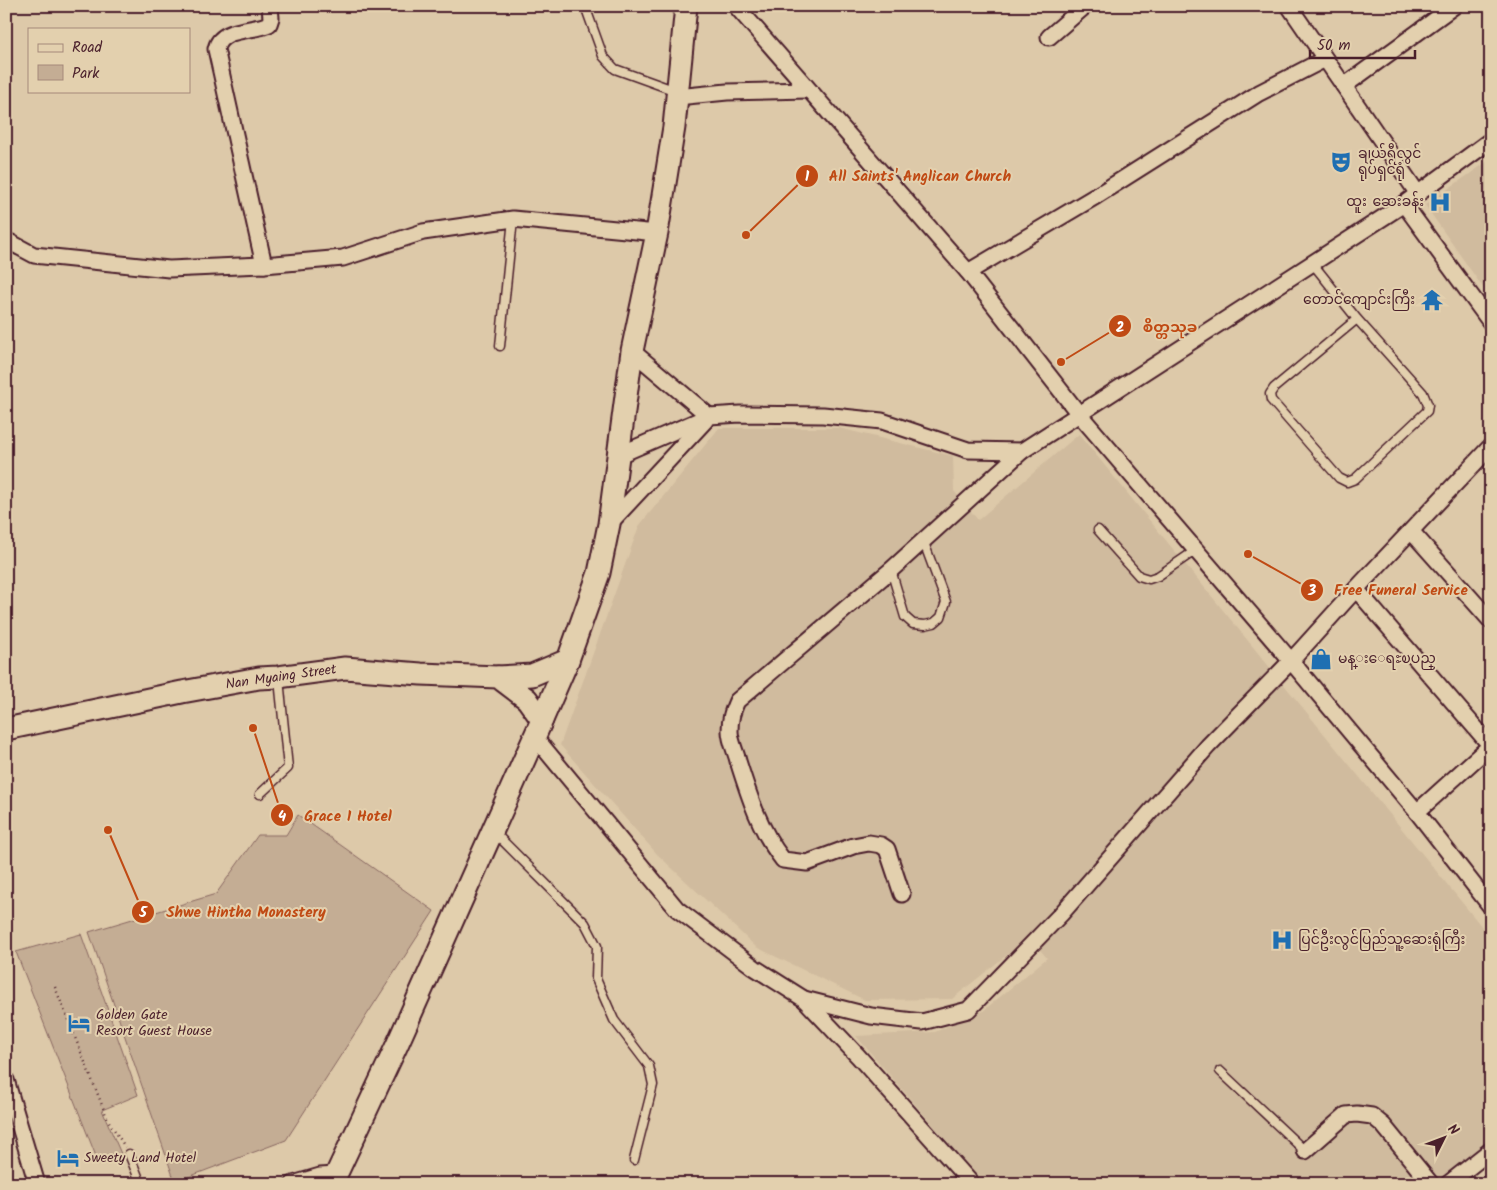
<svg xmlns="http://www.w3.org/2000/svg" width="1497" height="1190" viewBox="0 0 1497 1190" font-family="Kalam,'Noto Sans Myanmar',sans-serif">
  <rect width="100%" height="100%" fill="#ddc9a9"/>
  <filter id="ink" filterUnits="userSpaceOnUse"><feTurbulence type="fractalNoise" baseFrequency=".02" numOctaves="2"/><feDisplacementMap in="SourceGraphic" scale="10" xChannelSelector="R" yChannelSelector="G"/><feConvolveMatrix kernelMatrix="1 2 1 2 8 2 1 2 1" color-interpolation-filters="sRGB"/></filter>
  <g filter="url(#ink)">
    <g fill="#d0bb9e">
      <polygon points="1491,159 1491,299 1425,205"/>
      <polygon points="719,428 839,428 953,456 954,491 978,520 1079,434 1491,938 1491,1140 1436,1184 984,1184 856,1036 935,1032 983,1011 1047,958 1029,937 952,999 865,1000 756,947 657,854 560,745 639,526"/>
    </g>
    <g fill="#c4ad94" stroke="#876660">
      <polygon points="298,815 434,911 286,1140 175,1182 89,932 216,894 258,835 286,835"/>
      <polygon points="81,934 138,1095 102,1110 122,1156 99,1164 16,952"/>
    </g>
    <g fill="none" stroke-linecap="round" stroke-linejoin="round">
      <g stroke="#4a1f2b" stroke-width="11">
        <g id="lane">
          <polyline points="585,6 603,56 615,69 676,91"/>
          <polyline points="1313,264 1357,319 1423,393 1428,405 1427,411 1355,479 1347,482 1339,478 1271,400 1270,394 1274,388 1357,319"/>
          <polyline points="500,346 513,219"/>
          <polyline points="1098,530 1139,576 1149,579 1158,576 1196,550"/>
          <polyline points="891,570 905,617 913,624 925,625 934,623 941,617 946,602 923,540"/>
          <polyline points="260,794 288,768 279,679"/>
          <polyline points="495,833 585,923 597,946 596,979 614,1020 649,1066 653,1085 634,1160"/>
          <polyline points="1220,1071 1305,1151"/>
          <polyline points="129,1154 141,1184"/>
        </g>
      </g>
      <g stroke="#4a1f2b" stroke-width="19">
        <g id="street">
          <polyline points="736,6 968,272 1079,414 1291,661 1417,812 1491,907"/>
          <polyline points="1289,6 1418,194"/>
          <polyline points="1049,37 1085,6"/>
          <polyline points="1344,86 1454,6"/>
          <polyline points="677,97 727,92 808,90"/>
          <polyline points="1404,204 1491,323"/>
          <polyline points="6,240 34,255 169,269 264,265 343,258 423,232 513,219 657,233"/>
          <path d="M 264,265 L 216,49 C 220,27 253,32 269,24 L 271,18 L 270,6"/>
          <polyline points="968,272 1096,196 1259,93 1325,59"/>
          <polyline points="632,351 709,416"/>
          <polyline points="619,455 709,416 740,414 823,415 882,421 968,450 1022,451 1404,204 1491,140"/>
          <polyline points="609,524 705,421"/>
          <polyline points="1411,531 1491,621"/>
          <polyline points="1356,589 1491,746"/>
          <polyline points="534,736 677,909 755,968 804,999 858,1056 972,1184"/>
          <polyline points="1417,812 1491,745"/>
          <path d="M 902,894 L 887,849 L 881,845 L 869,843 L 853,846 L 807,863 L 783,860 C 760,831 749,796 738,761 C 736,752 730,741 730,731 C 730,719 732,712 737,701 L 891,570 L 1022,451"/>
          <polyline points="804,999 871,1016 922,1022 968,1010 1061,914 1208,746 1291,661 1356,589 1491,446"/>
          <polyline points="6,1080 37,1184"/>
          <polyline points="1305,1151 1346,1115 1357,1114 1372,1116 1383,1125 1431,1184"/>
          <polyline points="293,1184 320,1176 336,1175"/>
          <polyline points="1448,1184 1491,1150"/>
        </g>
      </g>
      <g stroke="#4a1f2b" stroke-width="25">
        <g id="secondary">
          <polyline points="498,677 532,675 568,660"/>
          <polyline points="6,729 182,692 259,678 278,677 345,668 421,674 498,677 527,699 542,720"/>
          <polyline points="335,1184 336,1175 397,1045 542,720 568,660 599,573 609,524 632,351 657,233 674,127 686,6"/>
        </g>
      </g>
      <polyline stroke="#4a1f2b" stroke-width="2.5" stroke-dasharray="1 4" stroke-linecap="butt" points="55,987 108,1120 125,1147"/>
      <use href="#lane" stroke="#e3d0ae" stroke-width="8"/>
      <use href="#street" stroke="#e3d0ae" stroke-width="15"/>
      <use href="#secondary" stroke="#e3d0ae" stroke-width="21"/>
    </g>
  </g>
  <defs>
    <g id="theatre-bare" transform="scale(1.725)"><path d="M-5-5.5Q0-4 5-5.5V0Q5 5 0 6Q-5 5-5 0ZM-3.3-2.5H-1v1.5H-3.3ZM1-2.5H3.3v1.5H1ZM-2.8 1Q0 5.5 2.8 1Z" fill="#1f6fb2" stroke="#e3d0ae" stroke-width="2.5" paint-order="stroke"/></g>
    <g id="hospital-bare" transform="scale(1.725)"><path d="M-5-5h3v3.5h4V-5h3V5h-3V1.5h-4V5h-3Z" fill="#1f6fb2" stroke="#e3d0ae" stroke-width="2.5" paint-order="stroke"/></g>
    <g id="temple-bare" transform="scale(1.725)"><path d="M0-6L5-2H3V0L6.5 2.5H4V6H1.5V3h-3V6H-4V2.5H-6.5L-3 0V-2H-5Z" fill="#1f6fb2" stroke="#e3d0ae" stroke-width="2.5" paint-order="stroke"/></g>
    <g id="shop-bare" transform="scale(1.725)"><path d="M-5-2.5h2.3a2.7 3.5 0 0 1 5.4 0H5L5.5 6h-11ZM-1.5-2.5h3a1.5 2.3 0 0 0-3 0Z" fill="#1f6fb2" stroke="#e3d0ae" stroke-width="2.5" paint-order="stroke"/></g>
    <g id="hotel-bare" transform="scale(1.725)"><path d="M-6-4.5h1.5V1H6V5H4.5V3h-9V5H-6ZM-4 0a1.8 1.8 0 1 1 3.6 0ZM.5 0V-2.5h3Q6-2.5 6 0Z" fill="#1f6fb2" stroke="#e3d0ae" stroke-width="2.5" paint-order="stroke"/></g>
  </defs>
  <g fill-rule="evenodd">
    <use href="#theatre-bare" x="1341" y="162"/>
    <use href="#hospital-bare" x="1440" y="202"/>
    <use href="#temple-bare" x="1432" y="300"/>
    <use href="#shop-bare" x="1321" y="659"/>
    <use href="#hospital-bare" x="1282" y="940"/>
    <use href="#hotel-bare" x="79" y="1023"/>
    <use href="#hotel-bare" x="68" y="1158"/>
  </g>
  <g text-anchor="middle" dominant-baseline="central" stroke-width="4" stroke-linejoin="round" paint-order="stroke">
    <g font-size="14" fill="#4a1f2b" stroke="#e3d0ae" text-anchor="start">
      <text x="1358" y="154">ချယ်ရီလွင်<tspan x="1358" dy="16">ရုပ်ရှင်ရုံ</tspan></text>
      <text x="1424" y="202" text-anchor="end">ထူး ဆေးခန်း</text>
      <text x="1415" y="300" text-anchor="end">တောင်ကျောင်းကြီး</text>
      <text x="1338" y="659">မန္းေရႊၿပည္</text>
      <text x="1298" y="940">ပြင်ဦးလွင်ပြည်သူ့ဆေးရုံကြီး</text>
      <text x="96" y="1015">Golden Gate<tspan x="96" dy="16">Resort Guest House</tspan></text>
      <text x="84" y="1158">Sweety Land Hotel</text>
    </g>
    <g font-size="14" fill="#4a1f2b" stroke="#e3d0ae">
      <text transform="translate(281 677) rotate(-8)">Nan Myaing Street</text>
    </g>
  </g>
  <path fill="none" stroke="#c04a14" stroke-width="2" d="M746 235L807 176M1061 362L1120 326M1248 554L1312 590M253 728L282 815M108 830L143 912"/>
  <g fill="#c04a14" stroke="#e3d0ae" stroke-width="2">
    <circle cx="746" cy="235" r="5"/>
    <circle cx="1061" cy="362" r="5"/>
    <circle cx="1248" cy="554" r="5"/>
    <circle cx="253" cy="728" r="5"/>
    <circle cx="108" cy="830" r="5"/>
    <circle cx="807" cy="176" r="12"/>
    <circle cx="1120" cy="326" r="12"/>
    <circle cx="1312" cy="590" r="12"/>
    <circle cx="282" cy="815" r="12"/>
    <circle cx="143" cy="912" r="12"/>
  </g>
  <g font-size="15" text-anchor="middle" font-weight="bold" fill="#fff">
    <text x="807" y="181">1</text>
    <text x="1120" y="332">2</text>
    <text x="1312" y="595">3</text>
    <text x="282" y="821">4</text>
    <text x="143" y="917">5</text>
  </g>
  <g font-size="15" text-anchor="middle" font-weight="bold" fill="#c04a14" stroke="#e3d0ae" stroke-width="4" stroke-linejoin="round" paint-order="stroke">
    <text x="920" y="181">All Saints' Anglican Church</text>
    <text x="1170" y="332">စိတ္တသုခ</text>
    <text x="1401" y="595">Free Funeral Service</text>
    <text x="348" y="821">Grace 1 Hotel</text>
    <text x="246" y="917">Shwe Hintha Monastery</text>
  </g>
  <rect width="1497" height="1190" fill="none" stroke="#e3d0ae" stroke-width="25"/>
  <rect x="12" y="12" width="1472" height="1165" fill="none" stroke="#4a1f2b" stroke-width="2" filter="url(#ink)"/>
  <rect x="28" y="28" width="162" height="65" fill="#e3d0ae" stroke="#a6897a"/>
  <rect x="38" y="44" width="25" height="8" fill="#e3d0ae" stroke="#a6897a"/>
  <text x="72" y="52" font-size="15" fill="#4a1f2b">Road</text>
  <rect x="38" y="65" width="25" height="15" fill="#c4ad94" stroke="#a6897a"/>
  <text x="72" y="78" font-size="15" fill="#4a1f2b">Park</text>
  <g transform="translate(1444 1138) rotate(48)" stroke="#e3d0ae" stroke-width="4" paint-order="stroke">
  <path d="M0-4L9 19L0 12L-9 19Z" fill="#4a1f2b"/>
  <text y="-8" font-size="14" font-weight="bold" text-anchor="middle" fill="#4a1f2b">N</text>
  </g>
  <path d="M1310 50v8h105v-8" fill="none" stroke="#4a1f2b" stroke-width="2.5"/>
  <text x="1317" y="50" font-size="15" fill="#4a1f2b" stroke="#e3d0ae" stroke-width="4" paint-order="stroke">50 m</text>
</svg>
